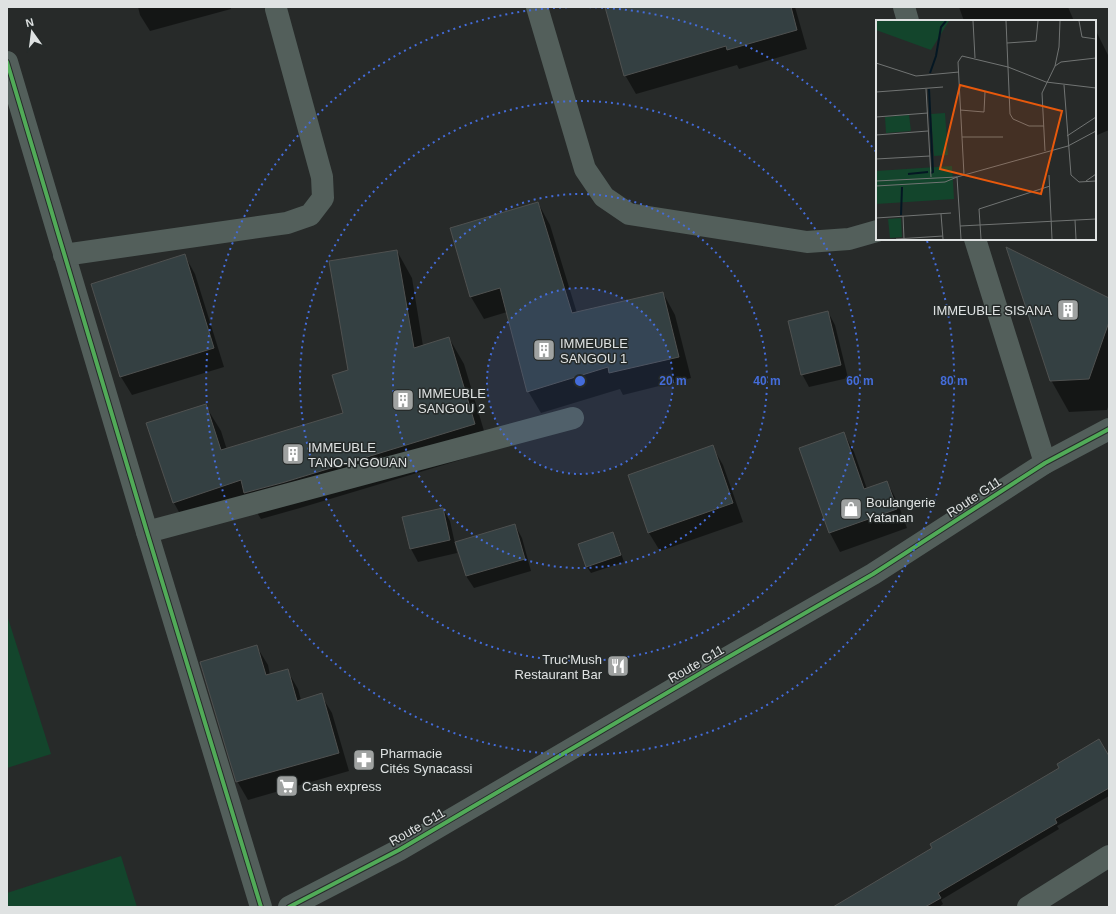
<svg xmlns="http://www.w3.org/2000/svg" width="1116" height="914" viewBox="0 0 1116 914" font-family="Arial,sans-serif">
  <rect width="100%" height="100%" fill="#272a29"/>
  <g fill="#13452c">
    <polygon points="7,615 51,754 7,768"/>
    <polygon points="121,856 137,907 7,907 7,893"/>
  </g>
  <g fill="#0007">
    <polygon points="138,7 231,7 231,9 150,31 140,15"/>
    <polygon points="606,7 795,7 807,49 739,69 737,65 636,94 625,75"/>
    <polygon points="959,7 1068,7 1074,21 964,21"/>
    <polygon points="1095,29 1109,57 1109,130 1095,136"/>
    <polygon points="538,203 550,225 577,313 663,293 675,315 691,378 623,395 620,389 541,413 528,391 507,312 484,319 471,297 451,229"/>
    <polygon points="397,251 412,278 423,346 449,338 464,364 490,451 300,508 261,519 254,508 189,530 174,503 147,424 205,405 221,431 227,450 345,414 349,370"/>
    <polygon points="185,256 195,274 224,367 132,395 121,377"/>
    <polygon points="1109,299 1109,404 1107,410 1069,412 1051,380"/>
    <polygon points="828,312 835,325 848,378 809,387 802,374"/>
    <polygon points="844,433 854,452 867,489 887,482 897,501 907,528 840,552 830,533 800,448"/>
    <polygon points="712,446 723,465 743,522 660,551 649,533 629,475"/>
    <polygon points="443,509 450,521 457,553 418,562 411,549 403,517"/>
    <polygon points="515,525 522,538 531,571 474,588 466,576"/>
    <polygon points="613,533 616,539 624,562 591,573 587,567 579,544"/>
    <polygon points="257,647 268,665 270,675 287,670 298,689 301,700 321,695 332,713 349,771 248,800 237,781"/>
    <polygon points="1109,758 1109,796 1057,826 1059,829 941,900 943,904 939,907 834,907 934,849 1060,768"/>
  </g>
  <g fill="#344042" stroke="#4f5150">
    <polygon points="605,7 791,7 797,30 727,50 726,46 624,76"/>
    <polygon points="538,202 572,313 663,292 679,357 609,373 608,367 527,392 500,288 470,297 450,228"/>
    <polygon points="1006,247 1109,298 1109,322 1089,379 1050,381"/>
    <polygon points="397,250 414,348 449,337 475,424 285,482 244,493 241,480 173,503 146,423 206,404 221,450 343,413 332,375 348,370 329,261"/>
    <polygon points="185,254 214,348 120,377 91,284"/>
    <polygon points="828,311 841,365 801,375 788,321"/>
    <polygon points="844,432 864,489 887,481 897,509 829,533 799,448"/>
    <polygon points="713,445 733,503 648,533 628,475"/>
    <polygon points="443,508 450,540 410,549 402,517"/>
    <polygon points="515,524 525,559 466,576 455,542"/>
    <polygon points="613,532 621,555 586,567 578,544"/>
    <polygon points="257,645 266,675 288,669 297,701 322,693 339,753 236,782 200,662"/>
    <polygon points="1099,739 1109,756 1109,788 1055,819 1057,823 938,893 941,898 925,907 833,907 932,848 930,844 1059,768 1057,764"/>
  </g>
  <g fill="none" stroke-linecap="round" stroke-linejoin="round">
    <g stroke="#535f5b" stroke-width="22">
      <polyline points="537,7 585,169 604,197 629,214 807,242 849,239 877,231"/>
      <polyline points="904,7 908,21"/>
      <polyline points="7,62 147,532 261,907"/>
      <polyline points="975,239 1045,463"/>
      <polyline points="64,255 287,223 310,215 323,198 322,177 276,9"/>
      <polyline points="147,532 573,418"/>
      <polyline points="289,907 399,850 711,667 873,574 1045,463 1109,429"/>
      <polyline points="1028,907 1109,856"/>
    </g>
    <g stroke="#262b2a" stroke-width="6">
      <g id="cycleway">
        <polyline points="7,62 147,532 261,907"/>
        <polyline points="289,907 399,850 711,667 873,574 1045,463 1109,429"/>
      </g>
    </g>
    <use href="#cycleway" stroke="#51ab58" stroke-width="4"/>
  </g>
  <circle cx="580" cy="381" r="93" fill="#446cda" fill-opacity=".12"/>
  <g fill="none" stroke="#446cda" stroke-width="2" stroke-dasharray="2 4">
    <circle cx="580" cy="381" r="93"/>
    <circle cx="580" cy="381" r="187"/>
    <circle cx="580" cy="381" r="280"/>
    <path d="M583 7A374 374 0 0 1 877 153M927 241A374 374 0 1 1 577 7"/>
  </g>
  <defs>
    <g id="building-square" transform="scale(1.15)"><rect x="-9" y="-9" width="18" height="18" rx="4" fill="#9fa2a1" stroke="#262b2a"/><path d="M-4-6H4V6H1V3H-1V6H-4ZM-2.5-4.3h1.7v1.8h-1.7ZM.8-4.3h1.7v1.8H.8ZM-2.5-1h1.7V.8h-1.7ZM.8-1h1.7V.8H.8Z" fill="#fff"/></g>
    <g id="shop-square" transform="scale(1.15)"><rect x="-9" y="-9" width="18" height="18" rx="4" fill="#9fa2a1" stroke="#262b2a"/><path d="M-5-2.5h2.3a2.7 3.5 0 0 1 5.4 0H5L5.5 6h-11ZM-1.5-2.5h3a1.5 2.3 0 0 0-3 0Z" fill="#fff"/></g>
    <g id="restaurant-square" transform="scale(1.15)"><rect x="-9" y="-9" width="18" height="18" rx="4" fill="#9fa2a1" stroke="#262b2a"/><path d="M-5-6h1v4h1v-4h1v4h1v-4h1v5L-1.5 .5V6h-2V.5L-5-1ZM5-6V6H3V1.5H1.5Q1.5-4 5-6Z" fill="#fff"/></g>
    <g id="pharmacy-square" transform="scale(1.15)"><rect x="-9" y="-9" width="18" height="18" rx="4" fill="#9fa2a1" stroke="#262b2a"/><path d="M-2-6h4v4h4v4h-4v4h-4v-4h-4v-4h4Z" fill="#fff"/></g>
    <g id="supermarket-square" transform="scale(1.15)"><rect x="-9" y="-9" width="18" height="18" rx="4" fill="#9fa2a1" stroke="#262b2a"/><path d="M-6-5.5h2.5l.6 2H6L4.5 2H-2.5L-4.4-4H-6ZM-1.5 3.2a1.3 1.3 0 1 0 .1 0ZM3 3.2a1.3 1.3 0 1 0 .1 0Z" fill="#fff"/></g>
  </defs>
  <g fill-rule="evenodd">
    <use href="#building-square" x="1068" y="310"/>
    <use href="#building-square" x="544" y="350"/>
    <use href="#building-square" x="403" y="400"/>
    <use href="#building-square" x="293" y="454"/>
    <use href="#shop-square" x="851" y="509"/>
    <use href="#restaurant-square" x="618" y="666"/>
    <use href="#pharmacy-square" x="364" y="760"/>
    <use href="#supermarket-square" x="287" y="786"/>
  </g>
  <g text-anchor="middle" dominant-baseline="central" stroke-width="3" stroke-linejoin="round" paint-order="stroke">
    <g font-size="13" fill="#dfe2e2" stroke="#262b2a" text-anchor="start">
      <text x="1052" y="310" text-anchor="end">IMMEUBLE SISANA</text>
      <text x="560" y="343">IMMEUBLE<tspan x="560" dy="15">SANGOU 1</tspan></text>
      <text x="418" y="393">IMMEUBLE<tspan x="418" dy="15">SANGOU 2</tspan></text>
      <text x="308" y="447">IMMEUBLE<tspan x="308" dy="15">TANO-N'GOUAN</tspan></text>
      <text x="866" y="502">Boulangerie<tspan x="866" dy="15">Yatanan</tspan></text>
      <text x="602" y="659" text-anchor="end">Truc'Mush<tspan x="602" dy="15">Restaurant Bar</tspan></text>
      <text x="380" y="753">Pharmacie<tspan x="380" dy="15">Cités Synacassi</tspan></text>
      <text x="302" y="786">Cash express</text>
    </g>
    <g font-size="13" fill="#dfe2e2" stroke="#262b2a">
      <text transform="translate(974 497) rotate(-33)">Route G11</text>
      <text transform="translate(696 664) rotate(-30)">Route G11</text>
      <text transform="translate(417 827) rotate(-30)">Route G11</text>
    </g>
  </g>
  <g transform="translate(876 20)">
    <rect width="220" height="220" fill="#272a29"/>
    <path d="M 0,1 L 73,1 L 55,30 L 0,10 ZM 69,93 L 72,135 L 58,136 L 55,94 ZM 33,95 L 35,111 L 10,113 L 9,97 ZM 76,146 L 78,179 L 0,184 L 0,151 ZM 25,198 L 26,217 L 14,218 L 12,199 Z" fill="#13452c"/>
    <path fill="none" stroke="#041723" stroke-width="2" d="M 54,53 L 60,36 L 65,7 L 70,1M 53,69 L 57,152 L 55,153M 32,154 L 52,152M 25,195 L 26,167"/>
    <path fill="none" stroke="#717473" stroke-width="1" d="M 97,1 L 99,38M 130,1 L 134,94 L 137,99 L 153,106 L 168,106M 203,1 L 206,17 L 220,19M 131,23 L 160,21 L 162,1M 0,43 L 40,56 L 83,52M 179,46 L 185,42 L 220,38M 188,65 L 195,155 L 203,162 L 220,161M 50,69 L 55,157M 0,72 L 67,67M 84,90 L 108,92 L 109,72M 0,97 L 52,93M 0,115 L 52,111M 191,116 L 220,97M 86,117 L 127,117M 169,131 L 166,73 L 179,46 L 183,27 L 184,1M 0,139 L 54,136M 88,155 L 82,42 L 86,36 L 132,47 L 170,62 L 220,68M 173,155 L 176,219M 81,157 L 192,126 L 220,111M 81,157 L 85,219M 0,161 L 81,157M 210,161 L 220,154M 0,166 L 69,162 L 81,157M 65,194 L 67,219M 27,196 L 28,219M 0,198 L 75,193M 199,200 L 200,219M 84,206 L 220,199M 20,219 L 67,216M 105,219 L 103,189 L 174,166"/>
    <path fill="#e8590c" fill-opacity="0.15" stroke="#e8590c" stroke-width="2" d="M 84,65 L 186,91 L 165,174 L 64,149 Z"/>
    <rect width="220" height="220" fill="none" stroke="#dfe2e2" stroke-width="2"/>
  </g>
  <circle cx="580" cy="381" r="6" fill="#446cda" stroke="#262b2a" stroke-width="2"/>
  <g font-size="12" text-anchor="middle" font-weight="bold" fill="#446cda" stroke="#262b2a" stroke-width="3" stroke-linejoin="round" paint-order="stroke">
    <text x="673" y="385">20 m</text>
    <text x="767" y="385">40 m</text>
    <text x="860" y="385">60 m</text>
    <text x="954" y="385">80 m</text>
  </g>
  <rect width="1116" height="914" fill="none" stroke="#dfe2e2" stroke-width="16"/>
  <g transform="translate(32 32) rotate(346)" stroke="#262b2a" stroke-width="3" paint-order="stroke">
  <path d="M0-3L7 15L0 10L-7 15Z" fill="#dfe2e2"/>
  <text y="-6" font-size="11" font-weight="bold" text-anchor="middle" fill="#dfe2e2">N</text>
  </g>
</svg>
